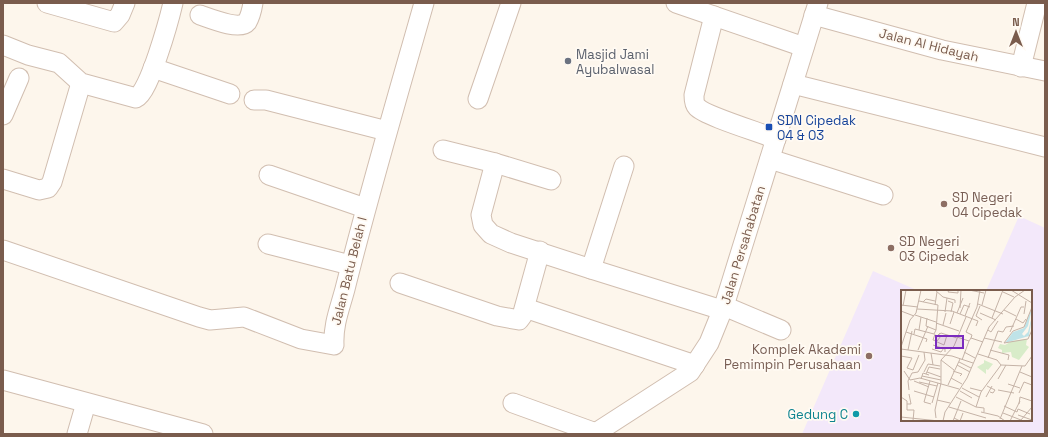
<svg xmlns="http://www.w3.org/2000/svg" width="1048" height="437" viewBox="0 0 1048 437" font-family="'Space Grotesk',sans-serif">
  <rect width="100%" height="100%" fill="#fdf6ec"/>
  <polygon fill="#f3e8fa" points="1019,216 1045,228 1045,434 802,434 873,271 919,291 902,291 902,420 1031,420 1031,291 986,291"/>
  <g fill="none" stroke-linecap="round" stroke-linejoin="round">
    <g stroke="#d1beb0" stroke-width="21">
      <g id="minor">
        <polyline points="47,3 114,22 120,15 125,3"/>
        <polyline points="676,3 804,47"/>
        <path d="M 200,15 C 209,18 240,31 247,22 C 250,17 252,9 253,3"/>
        <polyline points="814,15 942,50 1045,71"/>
        <path d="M 714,16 L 694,95 C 694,99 694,104 697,107 C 705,116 762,133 776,139"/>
        <path d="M 3,45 L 28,55 L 59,63 L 81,83 L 136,98 C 149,93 169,20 173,3"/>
        <polyline points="1021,67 1037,3"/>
        <polyline points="153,68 230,94"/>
        <polyline points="793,84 1045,147"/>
        <polyline points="478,99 511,3"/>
        <polyline points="254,100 266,100 387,131"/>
        <polyline points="3,115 19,78"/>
        <polyline points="443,150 495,163 551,180"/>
        <polyline points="770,159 883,195"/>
        <polyline points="495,163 481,215 483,225 491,234 511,243 591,269"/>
        <polyline points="624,166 591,269 722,310"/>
        <polyline points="269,175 365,208"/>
        <polyline points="3,179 39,190 48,188 52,182 81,83"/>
        <polyline points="268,244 350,265"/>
        <path d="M 3,250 L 199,317 L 210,320 L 244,317 L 301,339 L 334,345 C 333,324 340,308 345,289 C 369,193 397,98 424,3"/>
        <polyline points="400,283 497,316 519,320 522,316 540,251"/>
        <polyline points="724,306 781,330"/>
        <polyline points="525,308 695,365"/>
        <polyline points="3,380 203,434"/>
        <polyline points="513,403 596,433"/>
        <polyline points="77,434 86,403"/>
        <polyline points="594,434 690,372 709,343 724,306 818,3"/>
      </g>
    </g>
    <use href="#minor" stroke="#fff" stroke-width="19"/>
  </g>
  <circle fill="#6b7280" stroke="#fffaf3" stroke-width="1.5" cx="568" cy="61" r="4"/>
  <rect fill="#1a4fb4" stroke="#fffaf3" stroke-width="1.5" x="765" y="123" width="8" height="8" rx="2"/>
  <g fill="#8d6e63" stroke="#fffaf3" stroke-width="1.5">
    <circle cx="944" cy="204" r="4"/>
    <circle cx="891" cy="248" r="4"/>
    <circle cx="869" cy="356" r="4"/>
  </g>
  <circle fill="#0f9aa8" stroke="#fffaf3" stroke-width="1.5" cx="856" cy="414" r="4"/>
  <g text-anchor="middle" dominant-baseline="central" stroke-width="3.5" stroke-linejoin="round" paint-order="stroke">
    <g font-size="13" fill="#7a5c4d" stroke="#fffaf3">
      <text transform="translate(929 45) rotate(14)">Jalan Al Hidayah</text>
      <text transform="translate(743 245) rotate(-73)">Jalan Persahabatan</text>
      <text transform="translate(349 271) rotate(-76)">Jalan Batu Belah I</text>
    </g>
    <g font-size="13" fill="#5b616d" stroke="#fffaf3" text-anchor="start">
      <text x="576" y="54">Masjid Jami<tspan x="576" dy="15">Ayubalwasal</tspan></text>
    </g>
    <g font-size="13" fill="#164399" stroke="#fffaf3" text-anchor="start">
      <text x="777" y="120">SDN Cipedak<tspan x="777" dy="15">04 &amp; 03</tspan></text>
    </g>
    <g font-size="13" fill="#785e54" stroke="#fffaf3" text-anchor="start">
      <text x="952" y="197">SD Negeri<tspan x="952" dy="15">04 Cipedak</tspan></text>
      <text x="899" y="241">SD Negeri<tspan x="899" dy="15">03 Cipedak</tspan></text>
      <text x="861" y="349" text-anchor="end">Komplek Akademi<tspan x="861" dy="15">Pemimpin Perusahaan</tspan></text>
    </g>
    <g font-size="13" fill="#0d838f" stroke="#fffaf3" text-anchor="end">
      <text x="848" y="414">Gedung C</text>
    </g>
  </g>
  <g transform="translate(901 290)">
    <rect width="131" height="131" fill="#fdf6ec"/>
    <path d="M 126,49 L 125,55 L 128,57 L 118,70 L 111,67 L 110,62 L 101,63 L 101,60 L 97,58 L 99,54 L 104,55 L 111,51 ZM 83,70 L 92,74 L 87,80 L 85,79 L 85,84 L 76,77 L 83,73 Z" fill="#d8ecc9"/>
    <path d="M 131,18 L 127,36 L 121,44 L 123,46 L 127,42 L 131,26 L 128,46 L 104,53 L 112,42 L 123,38 Z" fill="#bfe3e8"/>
    <path fill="none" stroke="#c5b3a7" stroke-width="1" d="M 34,0 L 42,7 L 54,10 L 54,13M 48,0 L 47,2 L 57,3 L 57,0M 68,0 L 83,3M 110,0 L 131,13M 102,2 L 113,7M 18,11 L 37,15 L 35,40M 47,11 L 52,13 L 50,22M 22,12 L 25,9 L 34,11M 77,14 L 102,24M 0,15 L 17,17M 34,15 L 36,2M 81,15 L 85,0M 2,16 L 5,0M 79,16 L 75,26 L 81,30M 131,17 L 123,37 L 112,41 L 103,53 L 127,49 L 131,40M 59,18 L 60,0M 16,19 L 51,21 L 77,31 L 75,36M 103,20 L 115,26M 0,21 L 13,26M 44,22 L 46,8M 56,23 L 62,8M 79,23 L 95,30M 59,24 L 63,15 L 69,17M 123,24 L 125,11M 14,25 L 35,32M 64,26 L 69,13M 26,28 L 25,36 L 35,40M 91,28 L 102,0M 115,29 L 122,33 L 125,29M 35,33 L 58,41M 49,34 L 53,22M 42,35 L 45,23M 18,40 L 20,27M 87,40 L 90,42 L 97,31M 5,42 L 26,49 L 25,52M 109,42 L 120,17 L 123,17M 39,43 L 36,46 L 40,43 L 56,48M 13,44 L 14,39 L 33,44 L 35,40M 34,44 L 32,50 L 36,51 L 40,46M 56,47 L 68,51M 70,48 L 71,45 L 65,42 L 76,17 L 79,0M 83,48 L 101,52M 34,51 L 43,55 L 46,45M 68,51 L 70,48 L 82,52M 32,55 L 44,59 L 44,62M 0,57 L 9,30 L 15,23 L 20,0M 0,59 L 51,66 L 72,73M 31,59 L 40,62 L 43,58M 7,60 L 11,41M 17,60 L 27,36M 89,60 L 108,65 L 107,70M 63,62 L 74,68M 30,63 L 32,75M 77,64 L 96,70 L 100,75M 0,66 L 11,68 L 6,78 L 12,80 L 18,65M 87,68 L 97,41 L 102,42 L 105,37 L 113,36M 40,70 L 53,80M 61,70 L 68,51M 58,72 L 70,78M 56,75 L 69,82M 3,81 L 9,90 L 19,88M 52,81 L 61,84 L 59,86M 23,82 L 27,74 L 39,76M 26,82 L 40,87M 119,82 L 131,87M 11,83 L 17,82 L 24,70 L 23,62M 25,84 L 28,77 L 39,79M 21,86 L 40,90M 19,88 L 58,99M 50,88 L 61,94M 20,89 L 22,83 L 28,85M 97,89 L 105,75M 13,91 L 28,97M 29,91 L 23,112 L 30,114M 18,92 L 36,96M 107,94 L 119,98M 47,95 L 59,69M 86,96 L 94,100 L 92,103 L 89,102M 61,98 L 78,107M 69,98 L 81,101M 8,100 L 7,91 L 11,83M 97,100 L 113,103M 13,101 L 33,107M 59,101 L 71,108M 118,103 L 123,92 L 131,95M 0,107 L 6,111 L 6,120 L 13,120 L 12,131M 55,107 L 75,117 L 80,102 L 100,75 L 124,76 L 131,66 L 131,60M 85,107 L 91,96M 36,110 L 49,113M 31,113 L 37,93M 6,114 L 10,114 L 8,104M 118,114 L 119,107 L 131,111M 103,116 L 116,122 L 117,119M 48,117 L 85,128M 75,117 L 83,118 L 83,122M 117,119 L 129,124M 80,122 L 97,126 L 104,131M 102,123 L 120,130 L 131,117M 117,125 L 131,130M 0,127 L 38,131M 35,128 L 34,120 L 40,93 L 40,70 L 53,56 L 65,27M 53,128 L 59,131 L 62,123M 99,129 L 121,76M 42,131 L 44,122 L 66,88 L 88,37 L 114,7 L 124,0M 52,131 L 60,111M 109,131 L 119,111"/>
    <path fill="#7b2cbf" fill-opacity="0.15" stroke="#7b2cbf" stroke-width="2" d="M 35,46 L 62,46 L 62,58 L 35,58 Z"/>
    <rect width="131" height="131" fill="none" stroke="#7a5c4d" stroke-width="2"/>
  </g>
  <rect width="1048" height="437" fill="none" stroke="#7a5c4d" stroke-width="8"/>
  <g transform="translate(1016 32)" stroke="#fffaf3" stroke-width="3" paint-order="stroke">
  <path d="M0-3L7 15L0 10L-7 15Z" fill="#7a5c4d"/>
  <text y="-6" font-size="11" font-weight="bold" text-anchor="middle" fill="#7a5c4d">N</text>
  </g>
</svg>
